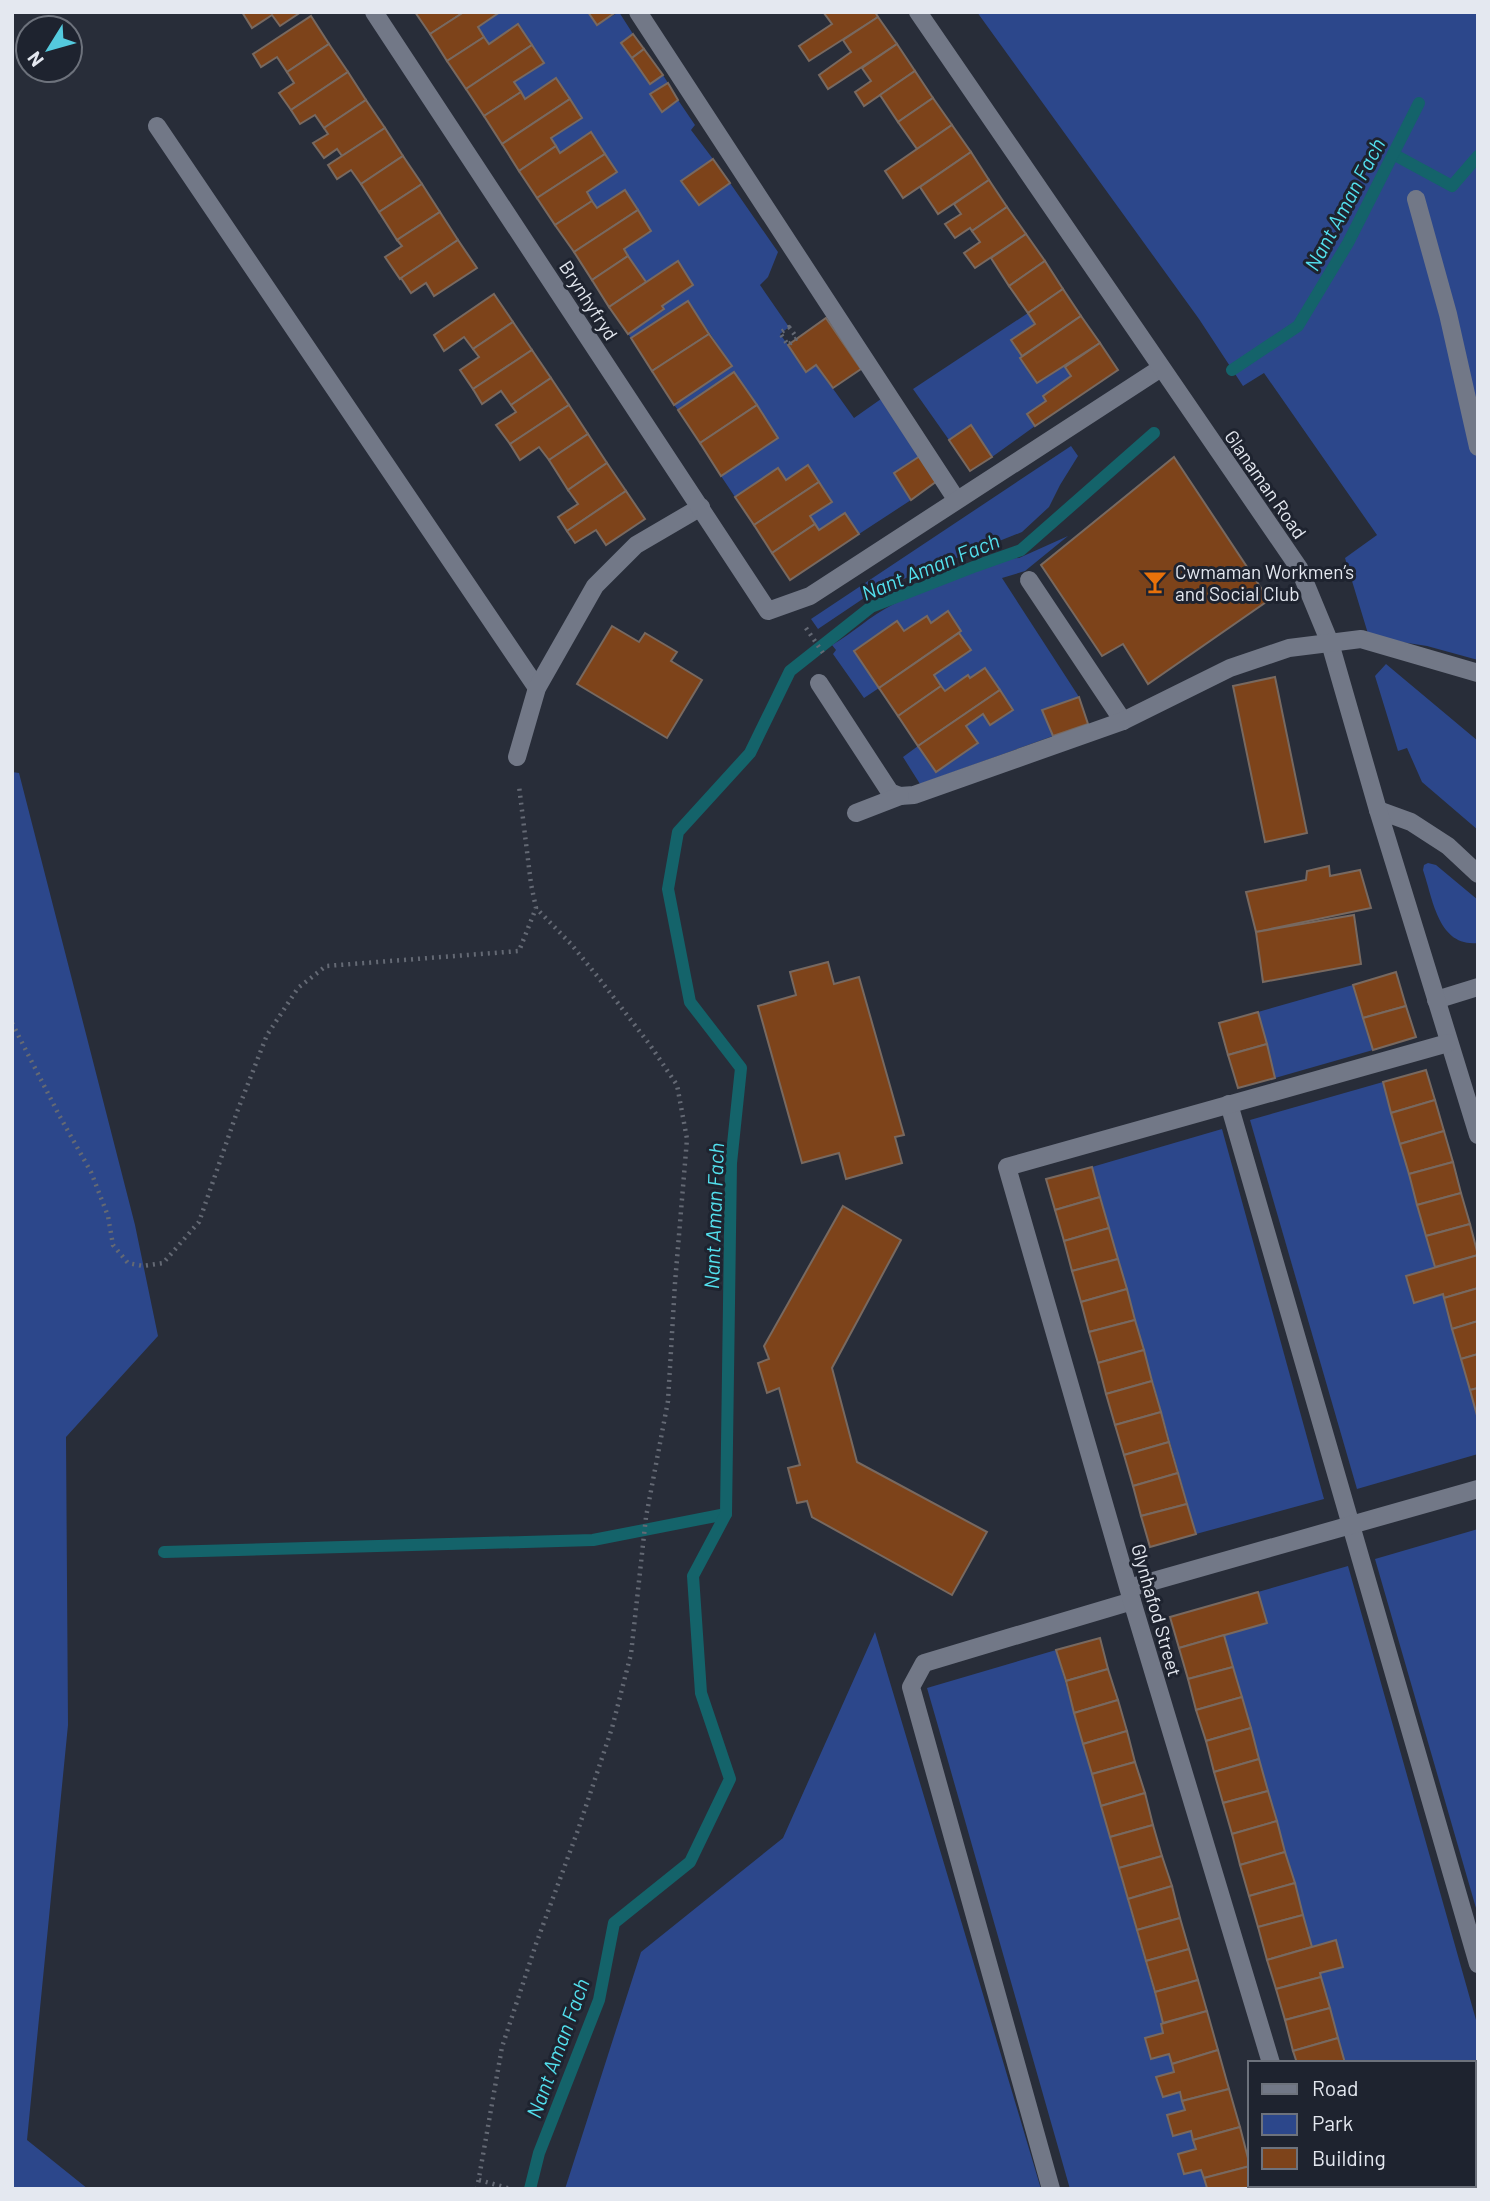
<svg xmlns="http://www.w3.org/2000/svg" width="1490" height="2201" viewBox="0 0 1490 2201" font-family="Barlow,sans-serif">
  <rect width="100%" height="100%" fill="#282d39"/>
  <g fill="#2c478b">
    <polygon points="500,12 588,12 597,25 619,12 633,34 621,43 650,84 663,75 668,83 650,95 662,111 678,100 695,125 691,130 713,159 682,181 699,205 730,183 778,252 768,277 760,285 789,327 780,334 788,345 816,365 854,418 881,399 920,456 894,473 911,500 859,534 845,513 819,530 810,516 832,501 808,465 786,480 735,497 721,476 778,438 734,372 678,410 674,405 732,366 688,301 631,338 628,334 664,310 662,306 692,284 677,261 646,282 624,249 651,231 625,190 597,208 587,192 617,172 591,132 560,153 551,138 555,78 525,99 514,82 544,62 518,24 489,44 478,27"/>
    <polygon points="977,12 1478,12 1478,660 1427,646 1369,637 1345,558 1377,535 1264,373 1243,386 1199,319"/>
    <polygon points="1028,313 1035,324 1011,341 1022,356 1020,358 1037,383 1064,365 1071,376 1043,396 1046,401 1027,414 1035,426 992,457 949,440 913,389"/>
    <polygon points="1071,446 1078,456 1060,485 1049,507 1022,532 876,590 818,629 811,619"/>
    <path d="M 1068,536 L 1025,571 L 1002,578 L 1079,697 L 1042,710 L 1053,736 L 920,784 L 903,757 L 918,746 L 936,771 L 978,743 L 966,726 L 983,714 L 990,724 L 1012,709 L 985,668 L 970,678 L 968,675 L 945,691 L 934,675 L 970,650 L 959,633 L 961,631 L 948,611 L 931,623 L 927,616 L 904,631 L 897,621 L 854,650 L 879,688 L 864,698 L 833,654 L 836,650 L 832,645 C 853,633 870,616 892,605 C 928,587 967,575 1005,559 L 1019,558 Z"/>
    <polygon points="1386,664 1478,741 1478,830 1422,782 1407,748 1398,751 1375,676"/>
    <polygon points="12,772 19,773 135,1225 158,1336 66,1437 68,1725 27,2140 88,2189 12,2189"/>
    <path d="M 1428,863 L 1436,865 L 1478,900 L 1478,943 C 1438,947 1433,899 1423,870 L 1424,865 Z"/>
    <polygon points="1353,985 1373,1050 1275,1078 1258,1012"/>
    <polygon points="1383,1082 1478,1419 1478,1454 1357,1489 1250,1120"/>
    <polygon points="1222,1129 1324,1499 1196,1534 1092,1167"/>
    <polygon points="1478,1529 1478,1915 1375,1559"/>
    <polygon points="1348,1566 1478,2027 1478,2189 1426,2189 1425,2185 1474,2185 1474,2063 1345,2063 1320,1973 1343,1966 1336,1940 1312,1947 1224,1635 1267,1623 1258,1592"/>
    <polygon points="875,1632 1041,2189 565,2189 641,1952 783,1838"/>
    <polygon points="1056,1650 1163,2023 1161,2024 1163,2033 1146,2038 1169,2054 1174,2072 1156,2077 1163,2097 1180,2092 1196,2149 1178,2154 1184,2174 1201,2170 1207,2188 1070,2189 936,1719 927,1688"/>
  </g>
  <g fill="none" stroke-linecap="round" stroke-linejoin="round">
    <g stroke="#14636a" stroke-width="12">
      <polyline points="1393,154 1452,186 1478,156"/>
      <polyline points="1232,370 1298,326 1348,243 1419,103"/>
      <polyline points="164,1552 593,1540 726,1514"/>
      <polyline points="530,2189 539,2153 599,2000 614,1923 690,1862 730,1779 701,1693 693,1576 726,1514 731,1163 741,1068 690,1002 668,889 678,832 750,753 790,671 871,607 976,566 1021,550 1154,433"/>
    </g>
  </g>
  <g fill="#7d431a" stroke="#786960" stroke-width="2">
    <polygon points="242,12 301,12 280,26 272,15 252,28"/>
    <polygon points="415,12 464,12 430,34"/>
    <polygon points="464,12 500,12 478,27 484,37 447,61 430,34"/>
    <polygon points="588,12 616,12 597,25"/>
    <polygon points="826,12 875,12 878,17 809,61 799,46 832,24 824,13"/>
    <polygon points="311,16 329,44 287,72 277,57 261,67 253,54"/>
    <polygon points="878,17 897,44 828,89 819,75 851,52 843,40"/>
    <polygon points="518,24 532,45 466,89 447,61 484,37 489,44"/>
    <polygon points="633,34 644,49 632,58 621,43"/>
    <polygon points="329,44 348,72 291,110 279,93 294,83 287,72"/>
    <polygon points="897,44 915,71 864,106 855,92 871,81 862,68"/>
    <polygon points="532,45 544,63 514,82 521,92 484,116 466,89"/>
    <polygon points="644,49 663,75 650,84 632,58"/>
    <polygon points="915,71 933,98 898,122 880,95"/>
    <polygon points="348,72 366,100 324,128 315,115 300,124 291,110"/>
    <polygon points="556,78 570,99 502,144 484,116 521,92 525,99"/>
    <polygon points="668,83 678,100 662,112 650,94"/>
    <polygon points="933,98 952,125 917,149 898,122"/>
    <polygon points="570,99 582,118 551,138 556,146 519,171 502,144"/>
    <polygon points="366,100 385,128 342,156 337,149 324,158 313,143 328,134 324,128"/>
    <polygon points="952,125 971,152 903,198 885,171"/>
    <polygon points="385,128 403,156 361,184 351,170 337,179 328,165"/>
    <polygon points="591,132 605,154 537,198 519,171 556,146 560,153"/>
    <polygon points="971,152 989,180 938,214 920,187"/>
    <polygon points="605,154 617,172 587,192 592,201 555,225 537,198"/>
    <polygon points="403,156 422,184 379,212 361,184"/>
    <polygon points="713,159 730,183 699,205 681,181"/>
    <polygon points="989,180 1007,207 972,231 970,228 955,238 945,224 961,214 954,204"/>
    <polygon points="422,184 440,212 397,240 379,212"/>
    <polygon points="625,190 638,210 574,252 555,225 592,201 597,208"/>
    <polygon points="1007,207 1026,234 975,268 964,253 980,242 972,231"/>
    <polygon points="638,210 651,231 624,249 628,256 592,280 574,252"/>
    <polygon points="440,212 458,240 400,279 385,257 402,246 397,240"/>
    <polygon points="1026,234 1045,261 1009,286 991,258"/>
    <polygon points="458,240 477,268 434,296 426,283 411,293 401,278"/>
    <polygon points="628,256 646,282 609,307 592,280"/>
    <polygon points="678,261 693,285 662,306 664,309 628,334 609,307"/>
    <polygon points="1045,261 1063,289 1028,313 1009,286"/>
    <polygon points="1063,289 1081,316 1022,356 1011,340 1035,324 1028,313"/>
    <polygon points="494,294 513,322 473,349 464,337 444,351 434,335"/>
    <polygon points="688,301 709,334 652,371 631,338"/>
    <polygon points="1081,316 1100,343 1037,383 1020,358"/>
    <polygon points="826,318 861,369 833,388 816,365 806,372 788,345"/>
    <polygon points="513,322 532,350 473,389 460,370 479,357 473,349"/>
    <polygon points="709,334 732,366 674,405 652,371"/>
    <polygon points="1100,343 1118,370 1035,426 1027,414 1046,401 1043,396 1071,376 1065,367"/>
    <polygon points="532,350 551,378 511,405 501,391 482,404 473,389"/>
    <polygon points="734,372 757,405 700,443 678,410"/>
    <polygon points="551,378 569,405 510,444 496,425 516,412 511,405"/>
    <polygon points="569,405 588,434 549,460 539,447 520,460 510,444"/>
    <polygon points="757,405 778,438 721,476 700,443"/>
    <polygon points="971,425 992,457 970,471 949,440"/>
    <polygon points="588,434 607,463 568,490 549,460"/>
    <polygon points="920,456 937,481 911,500 894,473"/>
    <polygon points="1174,457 1269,600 1148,684 1123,644 1102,656 1041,565"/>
    <polygon points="607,463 626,491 567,531 558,517 578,504 568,490"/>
    <polygon points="808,465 819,482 754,525 735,497 778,468 786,480"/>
    <polygon points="819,482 832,502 810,516 815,524 772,553 754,525"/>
    <polygon points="626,491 645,519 606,545 596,530 575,543 567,531"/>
    <polygon points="845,513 859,534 790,580 772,553 815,524 819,530"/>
    <polygon points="948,611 961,631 879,688 854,651 897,621 904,631 927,616 931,623"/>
    <polygon points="612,626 639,642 645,633 677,652 671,661 702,680 667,738 577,684"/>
    <polygon points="959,633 971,650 934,675 941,686 898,716 879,688"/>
    <polygon points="985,668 1000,690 918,746 898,716 941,686 945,691 968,675 970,678"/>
    <polygon points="1275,677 1307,833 1265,842 1233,686"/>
    <polygon points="1000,690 1013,710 990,725 983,714 966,726 978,743 936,772 918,746"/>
    <polygon points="1079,697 1088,724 1053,736 1042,710"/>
    <polygon points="1329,866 1330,876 1360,870 1371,908 1256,932 1246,892 1306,880 1307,871"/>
    <polygon points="1354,915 1361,964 1263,982 1256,932"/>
    <polygon points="828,962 834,984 859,977 904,1135 895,1137 902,1163 846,1179 839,1153 802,1163 758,1006 796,995 790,972"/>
    <polygon points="1396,972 1406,1006 1363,1018 1353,985"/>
    <polygon points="1406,1006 1416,1037 1373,1050 1363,1018"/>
    <polygon points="1258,1012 1267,1044 1228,1055 1219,1023"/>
    <polygon points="1267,1044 1275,1078 1238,1088 1228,1055"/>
    <polygon points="1426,1070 1435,1100 1391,1113 1383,1082"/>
    <polygon points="1435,1100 1444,1131 1400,1144 1391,1113"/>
    <polygon points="1444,1131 1453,1162 1409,1174 1400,1144"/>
    <polygon points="1453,1162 1461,1193 1417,1205 1409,1174"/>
    <polygon points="1092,1167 1100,1197 1055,1210 1046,1179"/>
    <polygon points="1461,1193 1470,1224 1426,1236 1417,1205"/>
    <polygon points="1100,1197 1109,1228 1064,1241 1055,1210"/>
    <polygon points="843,1206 901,1240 832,1368 857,1462 987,1532 952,1595 812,1517 807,1501 797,1503 788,1468 800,1465 779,1388 767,1393 758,1363 769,1359 764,1346"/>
    <polygon points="1470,1224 1478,1255 1435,1267 1426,1236"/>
    <polygon points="1109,1228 1118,1259 1072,1271 1064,1241"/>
    <polygon points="1478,1255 1478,1288 1444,1298 1443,1294 1414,1303 1406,1276"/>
    <polygon points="1118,1259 1127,1289 1081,1302 1072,1271"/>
    <polygon points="1478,1288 1478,1321 1452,1329 1444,1298"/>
    <polygon points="1127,1289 1135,1320 1089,1332 1081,1302"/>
    <polygon points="1135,1320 1144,1350 1098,1363 1089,1332"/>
    <polygon points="1478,1321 1478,1354 1461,1359 1452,1329"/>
    <polygon points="1144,1350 1152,1381 1106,1394 1098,1363"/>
    <polygon points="1478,1354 1478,1388 1470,1390 1461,1359"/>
    <polygon points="1152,1381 1161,1412 1115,1425 1106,1394"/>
    <polygon points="1478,1388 1478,1419 1470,1390"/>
    <polygon points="1161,1412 1169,1442 1124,1455 1115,1425"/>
    <polygon points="1169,1442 1178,1473 1133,1486 1124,1455"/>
    <polygon points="1178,1473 1187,1504 1141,1516 1133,1486"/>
    <polygon points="1187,1504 1196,1534 1150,1547 1141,1516"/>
    <polygon points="1258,1592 1267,1623 1179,1648 1170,1617"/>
    <polygon points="1224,1635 1233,1667 1188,1679 1179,1648"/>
    <polygon points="1100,1638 1108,1669 1066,1681 1056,1650"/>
    <polygon points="1233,1667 1242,1697 1196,1710 1188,1679"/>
    <polygon points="1108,1669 1118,1700 1074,1713 1066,1681"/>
    <polygon points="1242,1697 1251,1728 1206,1741 1196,1710"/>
    <polygon points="1118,1700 1127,1731 1083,1744 1074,1713"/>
    <polygon points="1251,1728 1259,1759 1214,1772 1206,1741"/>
    <polygon points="1127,1731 1135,1762 1092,1774 1083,1744"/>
    <polygon points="1259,1759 1268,1791 1223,1803 1214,1772"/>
    <polygon points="1135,1762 1145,1793 1101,1806 1092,1774"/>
    <polygon points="1268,1791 1277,1821 1232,1834 1223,1803"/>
    <polygon points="1145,1793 1153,1825 1110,1837 1101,1806"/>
    <polygon points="1277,1821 1285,1852 1240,1865 1232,1834"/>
    <polygon points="1153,1825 1162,1856 1119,1868 1110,1837"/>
    <polygon points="1285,1852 1295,1883 1249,1896 1240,1865"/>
    <polygon points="1162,1856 1172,1886 1128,1899 1119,1868"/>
    <polygon points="1295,1883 1303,1915 1258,1927 1249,1896"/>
    <polygon points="1172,1886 1180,1918 1137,1930 1128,1899"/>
    <polygon points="1303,1915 1312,1947 1267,1960 1258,1927"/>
    <polygon points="1180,1918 1189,1949 1146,1961 1137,1930"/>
    <polygon points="1336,1940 1343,1967 1320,1973 1321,1977 1276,1989 1267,1960"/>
    <polygon points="1189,1949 1198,1980 1155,1992 1146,1961"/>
    <polygon points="1321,1977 1330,2008 1285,2020 1276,1989"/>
    <polygon points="1198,1980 1207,2011 1163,2023 1155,1992"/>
    <polygon points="1330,2008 1338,2038 1293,2051 1285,2020"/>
    <polygon points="1207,2011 1218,2050 1172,2064 1169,2054 1151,2059 1145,2038 1163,2033 1161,2024"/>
    <polygon points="1338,2038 1345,2063 1297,2063 1293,2051"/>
    <polygon points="1218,2050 1229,2089 1182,2101 1180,2092 1163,2097 1156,2077 1174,2072 1172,2064"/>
    <polygon points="1229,2089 1240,2127 1193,2140 1191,2131 1173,2136 1167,2115 1185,2110 1182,2101"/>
    <polygon points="1240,2127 1250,2166 1204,2178 1201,2170 1184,2174 1178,2154 1196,2149 1193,2140"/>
    <polygon points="1250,2166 1250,2185 1256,2185 1257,2189 1204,2189 1207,2188 1204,2178"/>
    <polygon points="1331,2185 1380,2185 1381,2189 1332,2189"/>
  </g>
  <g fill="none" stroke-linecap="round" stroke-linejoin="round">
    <g stroke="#646974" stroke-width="4.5" stroke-dasharray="2 5" stroke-linecap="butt">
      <polygon points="789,327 797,338 788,345 780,333"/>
      <polyline points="806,628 823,653"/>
      <polyline points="12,1023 59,1115 91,1172 108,1216 113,1245 128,1263 143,1266 163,1263 199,1222 237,1112 267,1035 298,988 326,966 519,951 536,908 531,884 519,786"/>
      <polyline points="479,2180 511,2189"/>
      <polyline points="477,2189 502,2047 536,1944 578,1830 612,1728 631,1654 646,1517 668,1401 675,1283 687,1139 677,1085 650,1045 598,977 571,944 536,908"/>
    </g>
    <g stroke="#727887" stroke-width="18">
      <polyline points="638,12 956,499"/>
      <polyline points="157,126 537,688"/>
      <polyline points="1416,199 1448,314 1478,447"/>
      <polyline points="1029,580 1123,721"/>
      <polyline points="517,757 537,688 595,586 636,545 701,507"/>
      <polyline points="1378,810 1411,822 1448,846 1478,874"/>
      <polyline points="1436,1000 1478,987"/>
      <polyline points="1229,1104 1478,1964"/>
      <polyline points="1051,2189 911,1687 924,1663 1132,1601"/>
    </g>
    <g stroke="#727887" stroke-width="18">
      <polyline points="374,12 768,611 810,596 1161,368"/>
      <polyline points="918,12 1299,568 1330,643 1378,810 1478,1135"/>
      <polyline points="819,683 890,792 900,796 914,795 1123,721 1230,668 1289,648 1361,639 1478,673"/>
      <polyline points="856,813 900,796"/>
      <polyline points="1129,1588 1478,1489"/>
      <polyline points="1271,2063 1132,1601 1007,1167 1448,1043"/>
      <polyline points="1308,2185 1309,2189"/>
    </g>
  </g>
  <defs>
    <g id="bar-bare" transform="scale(1.89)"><path d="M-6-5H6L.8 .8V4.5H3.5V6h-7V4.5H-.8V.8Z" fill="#e8710a" stroke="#1e232f" stroke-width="2.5" paint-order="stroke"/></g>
  </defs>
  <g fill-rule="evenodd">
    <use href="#bar-bare" x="1155" y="582"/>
  </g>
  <g text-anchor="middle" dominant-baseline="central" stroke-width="6" stroke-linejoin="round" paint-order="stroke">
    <g font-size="19" fill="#e4e8f0" stroke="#1e232f">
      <text transform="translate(589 300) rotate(57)">Brynhyfryd</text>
      <text transform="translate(1266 484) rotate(55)">Glanaman Road</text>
      <text transform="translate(1157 1610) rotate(74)">Glynhafod Street</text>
    </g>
    <g font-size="19" fill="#e4e8f0" stroke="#1e232f" text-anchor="start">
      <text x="1175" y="571">Cwmaman Workmen’s<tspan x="1175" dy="22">and Social Club</tspan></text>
    </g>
    <g font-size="21" font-style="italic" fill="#53e0ee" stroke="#1e232f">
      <text transform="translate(1344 204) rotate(-62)">Nant Aman Fach</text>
      <text transform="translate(930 566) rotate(-22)">Nant Aman Fach</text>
      <text transform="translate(713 1216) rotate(-88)">Nant Aman Fach</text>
      <text transform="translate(557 2048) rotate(-70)">Nant Aman Fach</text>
    </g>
  </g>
  <rect width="1490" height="2201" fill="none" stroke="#e4e8f0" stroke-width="28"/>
  <rect x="1248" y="2061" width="228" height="126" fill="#1e232f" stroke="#6d727c" stroke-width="2"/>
  <rect x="1262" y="2084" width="35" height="10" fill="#727887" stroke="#6d727c" stroke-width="2"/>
  <text x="1312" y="2096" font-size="21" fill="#e4e8f0">Road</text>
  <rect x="1262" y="2114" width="35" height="21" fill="#2c478b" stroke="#6d727c" stroke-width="2"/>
  <text x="1312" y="2131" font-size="21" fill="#e4e8f0">Park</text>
  <rect x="1262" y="2148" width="35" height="21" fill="#7d431a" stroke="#6d727c" stroke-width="2"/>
  <text x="1312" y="2166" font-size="21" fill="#e4e8f0">Building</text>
  <g transform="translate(49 49) rotate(233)"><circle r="33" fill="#1e232f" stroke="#6d727c" stroke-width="2"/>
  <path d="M0-5L12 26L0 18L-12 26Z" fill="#54cade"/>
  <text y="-10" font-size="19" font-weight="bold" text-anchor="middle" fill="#e4e8f0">N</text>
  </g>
</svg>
